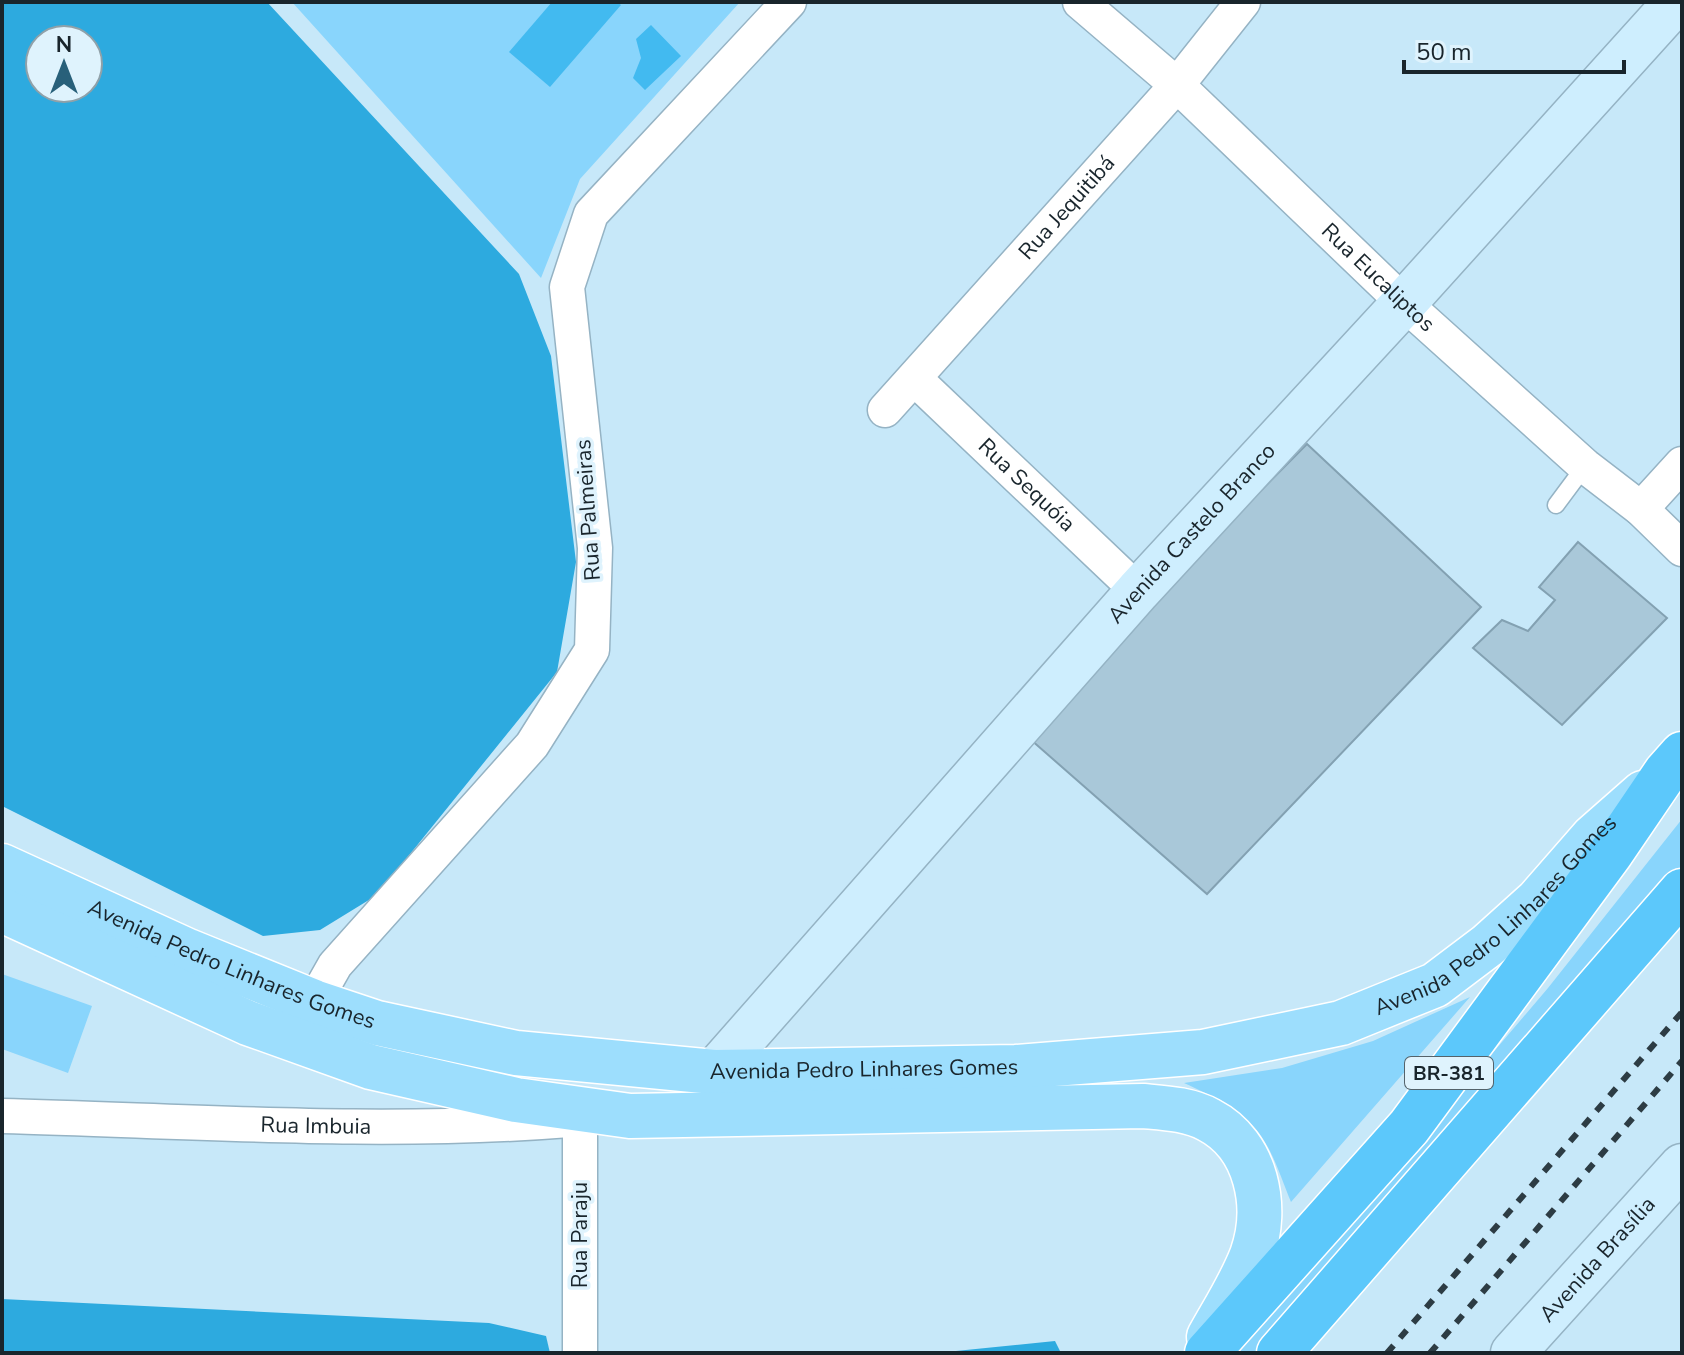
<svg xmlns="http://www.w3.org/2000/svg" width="1684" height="1355" viewBox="0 0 1684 1355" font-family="'Nunito Sans',sans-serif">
  <rect width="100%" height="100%" fill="#c7e8f9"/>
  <g fill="#89d5fc">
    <polygon points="292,2 740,2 580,179 541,278"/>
    <polygon points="1682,819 1682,869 1261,1353 1227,1353 1410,1150 1548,988"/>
    <polygon points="2,974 92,1006 68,1073 2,1049"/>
    <path d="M 1470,997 L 1291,1202 C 1281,1178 1272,1147 1254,1127 C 1237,1107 1208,1094 1184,1083 L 1282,1068 L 1373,1041 Z"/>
  </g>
  <g fill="#2daadf" fill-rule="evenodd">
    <path d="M 2,2 L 267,2 L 519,274 L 551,356 L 576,562 L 557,672 L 377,895 L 320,930 L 263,936 L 2,806 ZM 40,40 L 88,40 L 88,88 L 40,88 Z"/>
    <polygon points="2,1299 489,1323 546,1336 550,1353 2,1353"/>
    <polygon points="1055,1341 1061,1353 936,1353"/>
  </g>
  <g fill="#42baf0">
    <polygon points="552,2 617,2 621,5 550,87 509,52"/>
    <polygon points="651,25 681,56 645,90 633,78 641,58 636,39"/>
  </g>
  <g fill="#a9c8d9" stroke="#83a1b2" stroke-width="2">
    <polygon points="1307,444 1481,607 1207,894 1022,732"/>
    <polygon points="1578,542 1667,618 1562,725 1473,648 1502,620 1528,631 1555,600 1539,587"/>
  </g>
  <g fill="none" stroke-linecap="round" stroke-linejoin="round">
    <g stroke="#95b3c4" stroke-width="19">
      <polyline id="lane" points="1556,505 1585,466"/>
    </g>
    <g stroke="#95b3c4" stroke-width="37">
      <g id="street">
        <path id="s1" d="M 1080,2 L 1177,85 L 1404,303 L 1585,466 L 1641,509 L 1682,549"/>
        <path id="s2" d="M 915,379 L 1138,591"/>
        <path id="s3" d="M 885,410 L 1177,85 L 1243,2"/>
        <polyline points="1641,509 1682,464"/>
        <polyline points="314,1002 335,965 532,745 592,650 595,548 567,287 591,214 789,2"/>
        <path id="s4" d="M 2,1116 C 191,1121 381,1135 569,1120"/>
        <polyline points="580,1119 580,1351"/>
      </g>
    </g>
    <g stroke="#95b3c4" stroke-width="47">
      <g id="secondary">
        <path id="s5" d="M 714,1072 L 1138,591 L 1404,303 L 1676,2"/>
        <path id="s6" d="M 1513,1353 L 1682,1166"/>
      </g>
    </g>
    <g stroke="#fff" stroke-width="47">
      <g id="primary">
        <path id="s7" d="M 2,866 L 188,951 L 314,1002 L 377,1023 L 516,1053 L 714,1072 L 1016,1067 L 1203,1052 L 1341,1023 L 1435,985 L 1488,945 L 1538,900 L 1593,837 L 1643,793"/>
        <path d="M 2,910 L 248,1023 L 371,1067 L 516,1100 L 630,1116 L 1143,1106 C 1165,1108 1189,1109 1209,1120 C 1257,1145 1269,1207 1252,1255 C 1241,1284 1224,1310 1209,1337"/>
      </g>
    </g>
    <g stroke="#fff" stroke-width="47">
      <g id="highway">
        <polyline points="1207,1353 1409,1127 1611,853 1666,772 1682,754"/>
        <polyline points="1279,1353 1682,891"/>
      </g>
    </g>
    <use href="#lane" stroke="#fff" stroke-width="16"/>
    <use href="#street" stroke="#fff" stroke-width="34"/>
    <use href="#secondary" stroke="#ceeefe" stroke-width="44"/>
    <use href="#primary" stroke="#9ddefd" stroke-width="44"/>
    <use href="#highway" stroke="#5cc8fb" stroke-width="44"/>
    <g stroke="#2d3c44" stroke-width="6" stroke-dasharray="10 10" stroke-linecap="butt">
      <polyline points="1387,1353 1682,1012"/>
      <polyline points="1430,1353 1682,1061"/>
    </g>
  </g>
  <g text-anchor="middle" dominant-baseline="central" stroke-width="7" stroke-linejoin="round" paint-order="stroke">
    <rect fill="#dff3fd" stroke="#54636b" stroke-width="2" x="1405" y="1057" width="88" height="32" rx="6"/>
    <g font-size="20" font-weight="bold" fill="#19252c">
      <text x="1449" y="1073">BR-381</text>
    </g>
    <g font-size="22" fill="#19252c" stroke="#dff3fd">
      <text stroke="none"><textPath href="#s3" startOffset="272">Rua Jequitibá</textPath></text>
      <text stroke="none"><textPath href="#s1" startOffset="406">Rua Eucaliptos</textPath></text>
      <text stroke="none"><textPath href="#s2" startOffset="154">Rua Sequóia</textPath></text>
      <text transform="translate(588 510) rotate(-94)">Rua Palmeiras</text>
      <text stroke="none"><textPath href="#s5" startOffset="720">Avenida Castelo Branco</textPath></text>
      <text stroke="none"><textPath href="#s7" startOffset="1570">Avenida Pedro Linhares Gomes</textPath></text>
      <text stroke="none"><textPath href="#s7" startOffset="250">Avenida Pedro Linhares Gomes</textPath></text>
      <text stroke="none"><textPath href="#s7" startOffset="898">Avenida Pedro Linhares Gomes</textPath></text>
      <text stroke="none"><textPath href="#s4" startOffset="314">Rua Imbuia</textPath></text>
      <text transform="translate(580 1235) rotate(-90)">Rua Paraju</text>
      <text stroke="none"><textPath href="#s6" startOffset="126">Avenida Brasília</textPath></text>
    </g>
  </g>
  <rect width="1684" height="1355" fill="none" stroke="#19252c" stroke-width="8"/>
  <g transform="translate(64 64)"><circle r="38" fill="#dff3fd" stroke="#90a1a9" stroke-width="2"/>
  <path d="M0-6L14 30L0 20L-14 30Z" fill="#28607a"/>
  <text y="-12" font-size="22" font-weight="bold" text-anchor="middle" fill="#19252c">N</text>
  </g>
  <path d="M1404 60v12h220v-12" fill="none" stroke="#19252c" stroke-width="4"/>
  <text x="1416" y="60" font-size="24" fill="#19252c" stroke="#dff3fd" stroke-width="6" paint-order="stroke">50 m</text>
</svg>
